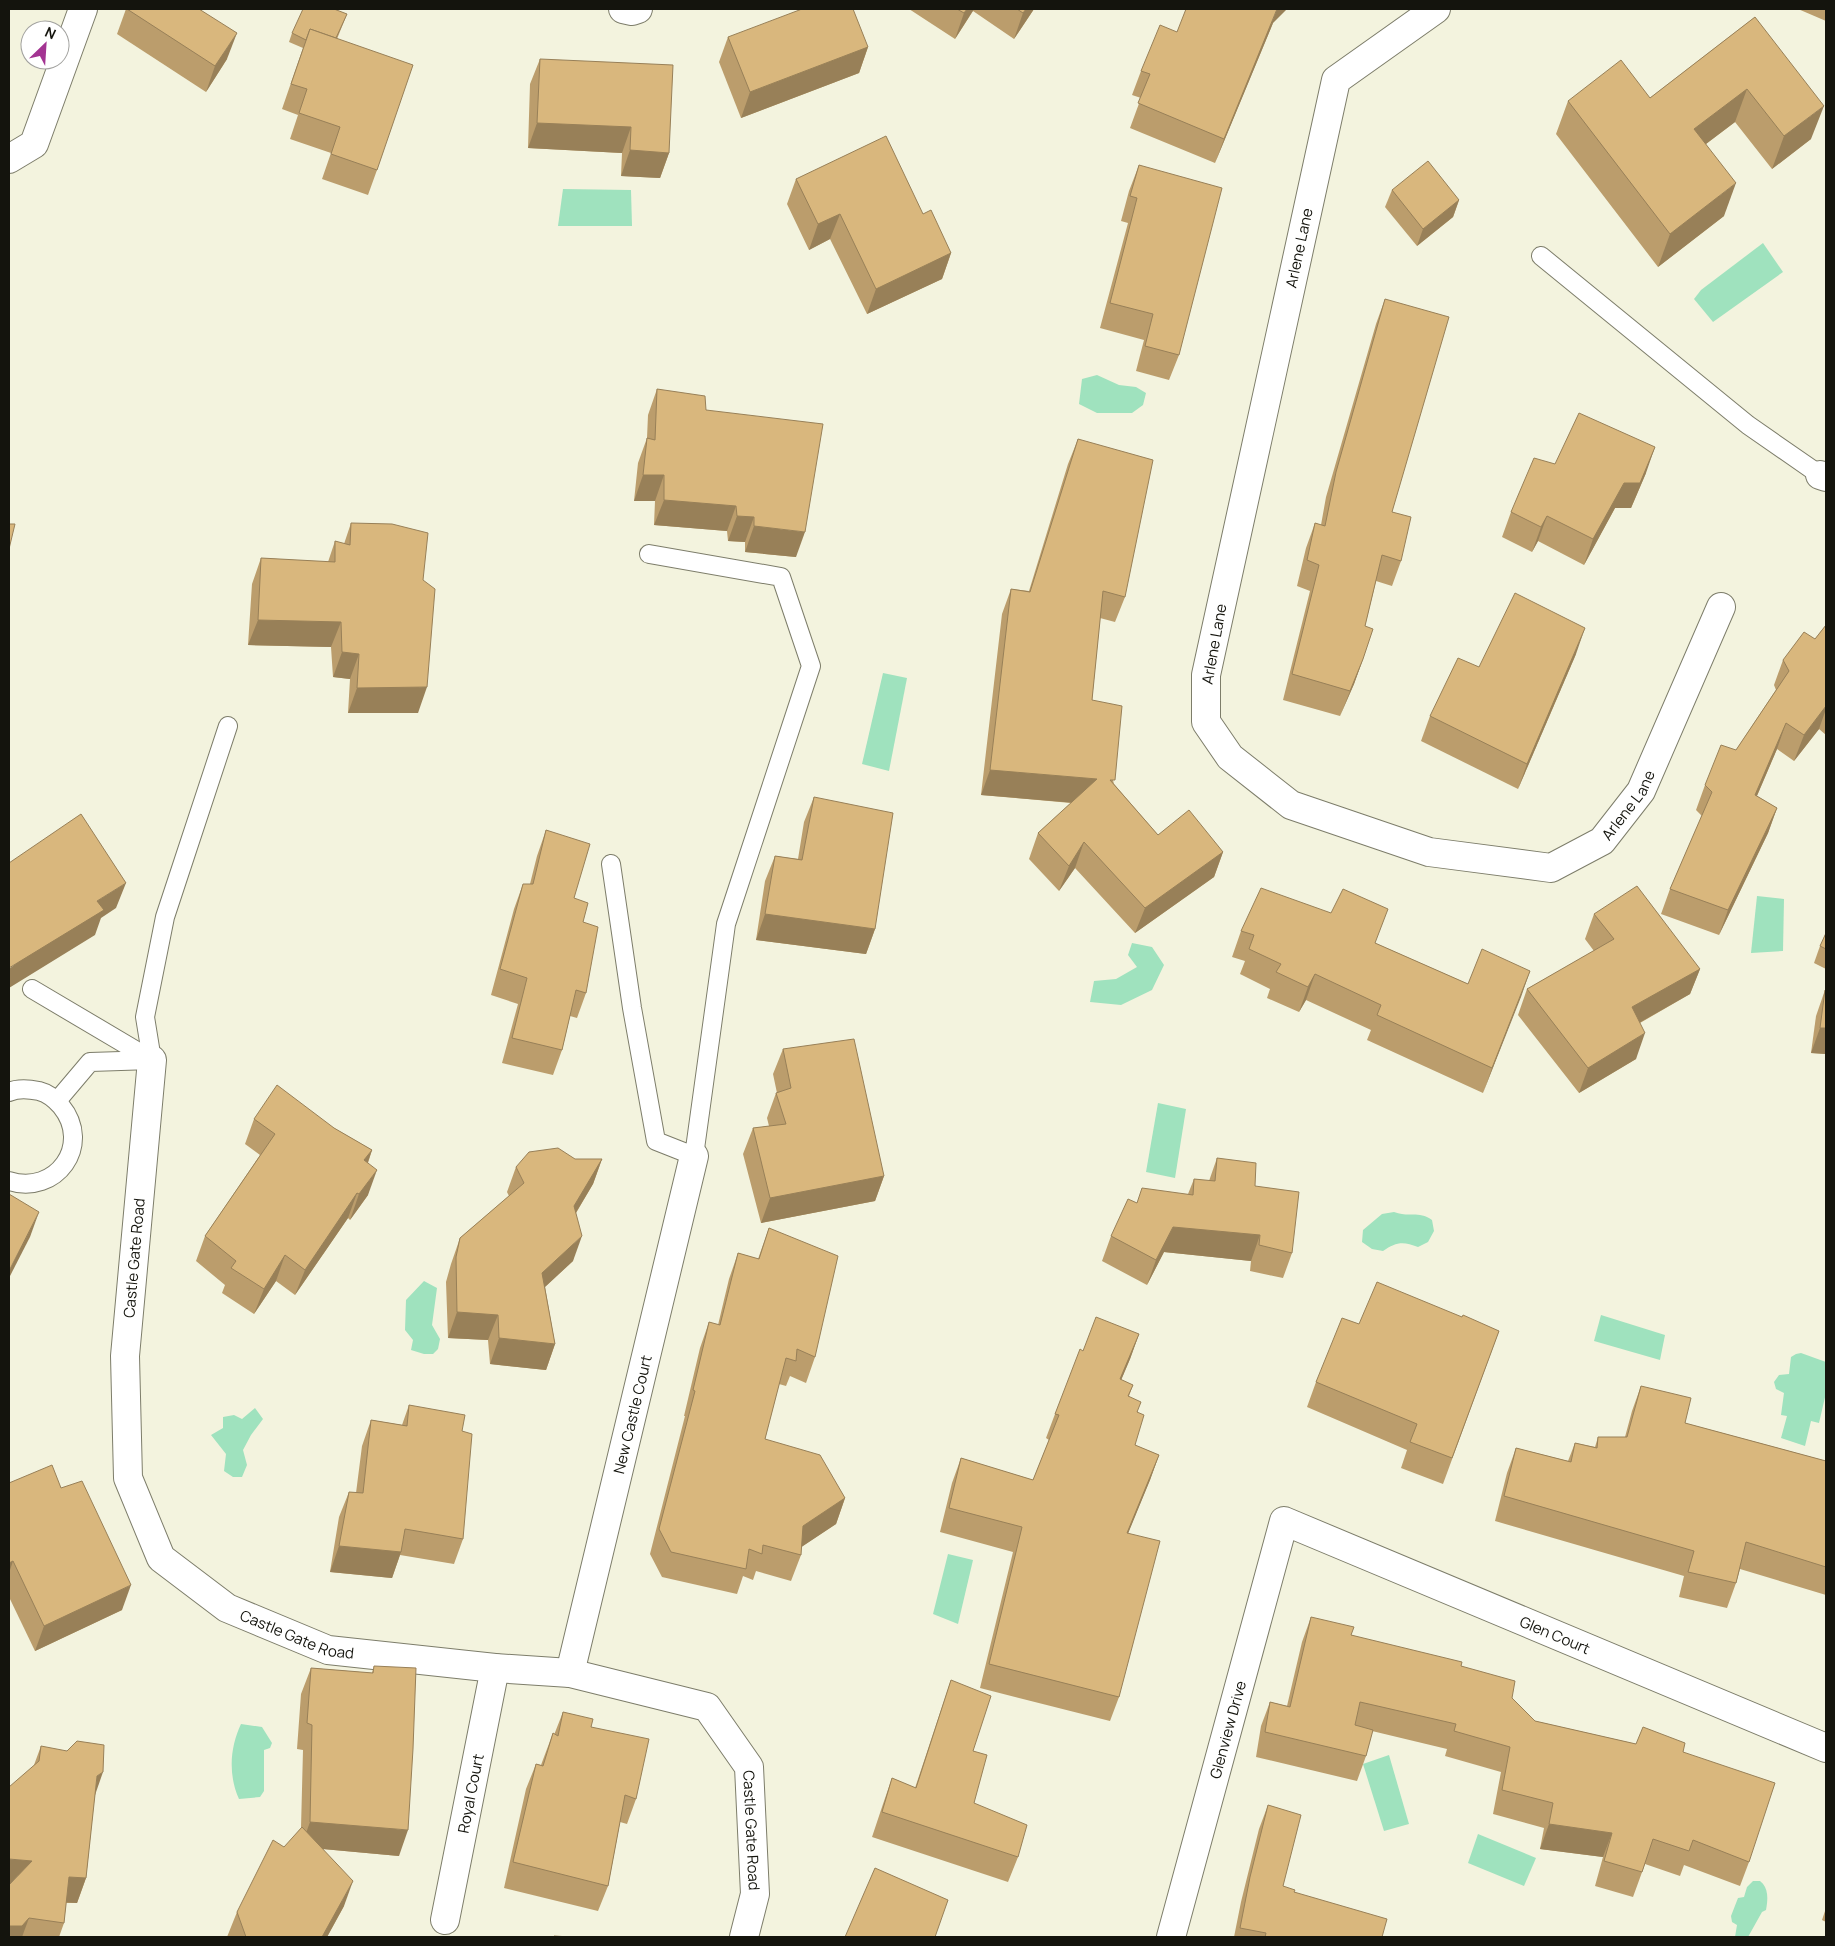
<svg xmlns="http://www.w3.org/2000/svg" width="1835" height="1946" viewBox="0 0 1835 1946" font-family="Manrope,sans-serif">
  <rect width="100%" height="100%" fill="#f3f3de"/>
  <g fill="#9fe2be">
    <polygon points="563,189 631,190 632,226 558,226"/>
    <polygon points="1763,243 1783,272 1713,322 1694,299 1701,290"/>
    <polygon points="1097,375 1119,385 1136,387 1146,393 1143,405 1132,413 1097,413 1079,404 1082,379"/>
    <polygon points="883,673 907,678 889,771 862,764"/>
    <polygon points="1757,896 1784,899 1783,951 1751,953"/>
    <polygon points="1132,943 1152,947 1164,965 1152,990 1121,1005 1090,1002 1094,981 1116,979 1137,967 1128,955"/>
    <polygon points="1158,1103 1186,1109 1175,1178 1146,1172"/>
    <path d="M 1394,1212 C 1409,1218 1418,1210 1432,1220 L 1434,1231 L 1428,1242 L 1418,1247 C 1403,1241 1396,1242 1383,1251 L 1372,1249 L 1362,1242 L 1363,1230 L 1382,1214 Z"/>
    <polygon points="424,1281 437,1288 432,1325 440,1339 438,1349 433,1354 424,1354 411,1350 413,1340 405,1330 406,1300"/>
    <polygon points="1601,1315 1665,1335 1660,1360 1594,1341"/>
    <polygon points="1801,1353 1826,1362 1826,1393 1819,1423 1811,1421 1805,1446 1781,1438 1787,1416 1781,1415 1784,1393 1776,1389 1774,1382 1779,1375 1789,1374 1791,1357 1796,1354"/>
    <polygon points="255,1408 263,1419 251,1435 243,1450 247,1465 242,1477 233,1477 224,1471 226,1454 211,1435 223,1428 223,1417 234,1415 242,1419"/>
    <polygon points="948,1554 973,1560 958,1624 933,1614"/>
    <path d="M 241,1724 L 262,1727 L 272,1743 L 270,1748 L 264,1750 L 264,1791 L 260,1797 L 239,1799 C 228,1775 230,1747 241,1724 Z"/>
    <polygon points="1389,1755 1409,1824 1384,1831 1363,1764"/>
    <polygon points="1478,1834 1536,1858 1524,1886 1468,1863"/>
    <path d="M 1753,1881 L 1760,1881 C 1769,1888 1768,1900 1766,1910 L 1762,1912 L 1748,1937 L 1735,1937 L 1737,1925 L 1732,1922 L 1731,1916 L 1738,1898 L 1744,1897 L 1747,1887 Z"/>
  </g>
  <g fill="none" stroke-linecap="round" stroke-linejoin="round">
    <g stroke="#7d7d6a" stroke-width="20">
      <g id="lane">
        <polyline points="1541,256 1748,425 1820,475"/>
        <polyline points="611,864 632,1008 656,1141 694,1156 726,924 811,666 781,577 649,554"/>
        <polyline points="32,989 152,1060"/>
        <polyline points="152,1060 145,1017 165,917 228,726"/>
        <path d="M 9,1092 C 18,1088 29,1089 39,1091 C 47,1093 55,1099 61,1106 C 93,1145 56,1196 9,1181"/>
        <polyline points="57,1101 90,1062 152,1060"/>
      </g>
    </g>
    <g stroke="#7d7d6a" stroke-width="30">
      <g id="street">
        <polyline points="623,9 632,11 638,9"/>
        <path id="s1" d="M 1436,9 L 1336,80 L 1206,675 L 1206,722 L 1230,757 L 1291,805 L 1429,852 L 1551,868 L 1602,841 L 1641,791 L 1721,607"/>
        <polyline points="9,159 34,144 83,9"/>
        <polyline points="1820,475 1826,477"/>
        <path id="s2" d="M 152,1060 L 125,1356 L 128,1478 L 161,1558 L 227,1608 L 328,1650 L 495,1668 L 570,1673 L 707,1707 L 749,1767 L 755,1894 L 744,1937"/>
        <path id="s3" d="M 570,1673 L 694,1156"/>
        <path id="s4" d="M 445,1920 L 495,1668"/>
        <path id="s5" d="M 1171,1937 L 1284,1521 L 1826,1748"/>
      </g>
    </g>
    <use href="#lane" stroke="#fff" stroke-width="18"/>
    <use href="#street" stroke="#fff" stroke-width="28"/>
  </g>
  <g fill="#bb9d6c">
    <polygon points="126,9 199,9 227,59 206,92 117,34"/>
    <polygon points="909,9 1034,9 1014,39 973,11 955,39"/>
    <polygon points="1798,9 1826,9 1826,21"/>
    <polygon points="347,14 337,39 377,170 368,195 322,179 331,153 290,139 298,115 282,109 303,48 289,42 292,33"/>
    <polygon points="1755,17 1811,139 1772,169 1735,122 1706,144 1724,216 1658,267 1556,134 1568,101 1650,98"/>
    <polygon points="1273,23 1215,163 1130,128 1141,98 1132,95 1141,71"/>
    <polygon points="728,37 868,47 859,73 741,118 719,62"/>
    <polygon points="540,59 669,153 660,178 621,176 622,153 528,148 530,84"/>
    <polygon points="1139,165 1179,355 1169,380 1136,371 1144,340 1100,328 1128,223 1121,221 1129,191"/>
    <polygon points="796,179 923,214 951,253 942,279 867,314 830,239 809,250 787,204"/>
    <polygon points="1392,190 1459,200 1453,217 1417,246 1385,207"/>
    <polygon points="1385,299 1392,512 1401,561 1392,586 1376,581 1365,626 1363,659 1354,684 1340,716 1283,700 1310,591 1297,586 1306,548 1315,523 1321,525 1326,497 1376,324"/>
    <polygon points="657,389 706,410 796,557 745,552 745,542 728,541 727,531 654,525 655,501 634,501 638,463 647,438 648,415"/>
    <polygon points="1078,439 1125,597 1115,622 1100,618 1092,700 1114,784 1158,835 1223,852 1214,877 1135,933 1075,868 1059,891 1029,859 1038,833 1071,803 981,795 1002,614 1011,589 1029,591 1068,464"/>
    <polygon points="1555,464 1646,473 1631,508 1615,508 1584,565 1538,541 1532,552 1502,537 1511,512"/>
    <polygon points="351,523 423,580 418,713 348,713 350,679 333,677 331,647 248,645 252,584 261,558 328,562 335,541 344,544"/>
    <polygon points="1826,625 1826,735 1819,729 1794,761 1777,749 1757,796 1777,808 1768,833 1719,935 1661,914 1670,889 1702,816 1696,810 1705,785 1736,750 1776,690 1774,685 1783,660 1815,639"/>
    <polygon points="1576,654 1518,789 1421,741 1430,716 1479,667"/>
    <polygon points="814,797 875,929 866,954 756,940 765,881 775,856 798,859 804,822"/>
    <polygon points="546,830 574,898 583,922 586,993 577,1018 570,1016 562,1050 553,1075 502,1063 518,1004 491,995 514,909 523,884 530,884 537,856"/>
    <polygon points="1594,914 1700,969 1690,994 1640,1023 1636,1059 1579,1093 1518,1015 1527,989 1594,951 1585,939"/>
    <polygon points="1241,931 1375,943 1468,984 1530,971 1483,1093 1367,1040 1371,1030 1306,1000 1299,1012 1267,998 1270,989 1240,974 1245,961 1232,957"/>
    <polygon points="1826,933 1826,969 1814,963 1820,946"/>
    <polygon points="1825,990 1826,990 1826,1054 1811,1053 1816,1016"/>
    <polygon points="783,1049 884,1176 875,1201 761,1223 743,1154 753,1128 769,1126 767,1118 776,1093 777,1093 773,1074"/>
    <polygon points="254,1119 334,1128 372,1150 368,1163 368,1195 350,1220 348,1218 295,1295 276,1281 254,1314 222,1293 225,1285 196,1261 205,1236 260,1155 245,1144"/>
    <polygon points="1217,1158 1255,1186 1292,1253 1283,1278 1250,1271 1251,1261 1164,1252 1147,1285 1102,1261 1111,1236 1137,1203 1188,1194 1194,1179 1209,1181"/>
    <polygon points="575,1159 602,1159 593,1184 576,1213 573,1261 545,1287 555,1344 546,1370 490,1364 488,1340 448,1338 446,1282 451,1264 460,1238 509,1196 507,1192 516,1167"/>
    <polygon points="769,1228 815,1357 806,1383 790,1376 786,1386 779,1384 765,1439 845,1498 836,1524 801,1547 801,1555 791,1581 756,1571 753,1580 743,1576 737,1594 662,1577 650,1554 685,1416 684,1416 700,1348 709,1322 718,1325 729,1279 738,1253 758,1259"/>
    <polygon points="1462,1317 1499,1331 1443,1484 1401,1468 1407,1450 1307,1407 1316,1382 1359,1324"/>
    <polygon points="1139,1334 1130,1359 1121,1380 1133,1385 1129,1396 1138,1412 1135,1445 1159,1455 1150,1480 1128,1533 1119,1697 1110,1721 980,1688 1013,1552 940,1532 952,1483 961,1458 1033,1480 1049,1440 1046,1438 1055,1414 1083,1351"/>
    <polygon points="1641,1386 1685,1423 1826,1461 1826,1595 1740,1569 1736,1583 1727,1608 1679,1597 1684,1576 1495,1521 1507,1473 1516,1448 1568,1461 1575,1443 1595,1447 1598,1437 1625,1437 1632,1411"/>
    <polygon points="409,1405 462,1431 463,1539 454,1564 400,1555 392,1578 330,1572 339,1517 349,1492 356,1493 362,1446 371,1420 402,1425"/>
    <polygon points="9,1483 61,1488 122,1610 35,1651 9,1597"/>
    <polygon points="1311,1617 1351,1635 1461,1666 1512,1698 1535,1721 1636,1744 1683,1752 1749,1862 1740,1886 1684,1865 1680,1876 1645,1864 1633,1897 1595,1886 1603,1857 1540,1849 1544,1828 1493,1814 1501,1772 1445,1756 1447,1749 1372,1731 1366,1756 1357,1781 1256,1757 1261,1726 1270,1702 1287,1706 1302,1642"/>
    <polygon points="374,1666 399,1856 323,1849 344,1906 327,1937 227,1937 237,1912 301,1828 303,1750 297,1749 301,1694 311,1668 372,1673"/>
    <polygon points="951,1680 973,1751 974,1803 1018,1857 1008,1882 872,1837 883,1804 892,1778 915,1788"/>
    <polygon points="563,1712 591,1727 636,1799 627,1824 620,1822 608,1886 598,1911 504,1888 526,1789 536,1764 541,1765 553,1733 554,1735"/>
    <polygon points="41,1746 95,1793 86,1878 77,1903 66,1903 64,1923 59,1937 9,1937 34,1765"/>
    <polygon points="1268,1805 1283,1886 1382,1937 1234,1937 1241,1902 1259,1829"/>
    <polygon points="1826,1908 1826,1922 1822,1920"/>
  </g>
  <g fill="#988058">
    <polygon points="967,9 974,9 955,39 964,13"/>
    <polygon points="1026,9 1034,9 1014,39 1023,13"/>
    <polygon points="1277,9 1287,9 1273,23 1215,163 1224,139"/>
    <polygon points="237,33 227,59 206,92 215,66"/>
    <polygon points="868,47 859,73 741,118 750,92"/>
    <polygon points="1747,89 1735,122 1682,162 1694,129"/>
    <polygon points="1824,106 1811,139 1772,169 1784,136"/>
    <polygon points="537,123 631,127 622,153 528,148"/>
    <polygon points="630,150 669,153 660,178 621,176"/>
    <polygon points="1736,183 1724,216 1658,267 1670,234"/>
    <polygon points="1459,200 1453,217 1417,246 1423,229"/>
    <polygon points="840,214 830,239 809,250 818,224"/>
    <polygon points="951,253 942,279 867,314 876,289"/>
    <polygon points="1655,447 1646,473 1631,508 1615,508 1584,565 1593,539 1624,483"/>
    <polygon points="643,475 664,475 655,501 634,501"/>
    <polygon points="664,500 736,506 727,531 654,525"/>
    <polygon points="737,516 754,517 745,542 728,541"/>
    <polygon points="1547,516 1538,541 1532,552 1541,527"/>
    <polygon points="754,526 805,532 796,557 745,552"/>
    <polygon points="258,620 341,622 331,647 248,645"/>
    <polygon points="1585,628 1576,654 1518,789 1527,764"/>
    <polygon points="342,652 359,654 350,679 333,677"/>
    <polygon points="1363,659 1354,684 1340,716 1350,691"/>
    <polygon points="427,687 418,713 348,713 357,688"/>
    <polygon points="1826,706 1826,709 1819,729 1794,761 1804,735"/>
    <polygon points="1786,723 1777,749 1746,821 1755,795"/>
    <polygon points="990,770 1097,779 1088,804 981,795"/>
    <polygon points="1777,808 1768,833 1719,935 1728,910"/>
    <polygon points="1084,842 1075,868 1059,891 1069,866"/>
    <polygon points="1223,852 1214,877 1135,933 1145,908"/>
    <polygon points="126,883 116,908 101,918 95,935 9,988 9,969 97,901"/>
    <polygon points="765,914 875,929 866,954 756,940"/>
    <polygon points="1700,969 1690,994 1623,1032 1632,1007"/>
    <polygon points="1530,971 1521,997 1483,1093 1492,1068"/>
    <polygon points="1315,974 1306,1000 1299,1012 1308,987"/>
    <polygon points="1820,1028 1826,1028 1826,1054 1811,1053"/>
    <polygon points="1645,1033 1636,1059 1579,1093 1588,1068"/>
    <polygon points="372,1150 363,1176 364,1160"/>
    <polygon points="602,1159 593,1184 565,1231 574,1206"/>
    <polygon points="377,1170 368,1195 350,1220 359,1194"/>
    <polygon points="884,1176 875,1201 761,1223 770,1198"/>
    <polygon points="357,1193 348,1218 295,1295 305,1270"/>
    <polygon points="39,1212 30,1237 9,1278 9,1271"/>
    <polygon points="1173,1227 1260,1235 1251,1261 1164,1252 1147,1285 1156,1260"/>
    <polygon points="582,1236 573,1261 533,1298 542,1273"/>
    <polygon points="285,1255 276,1281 254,1314 264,1289"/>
    <polygon points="457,1312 498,1315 488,1340 448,1338"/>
    <polygon points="1139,1334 1130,1359 1111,1404 1120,1379"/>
    <polygon points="499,1338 555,1344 546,1370 490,1364"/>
    <polygon points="1159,1455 1150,1480 1118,1558 1127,1533"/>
    <polygon points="845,1498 836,1524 794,1552 803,1526"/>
    <polygon points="339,1546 401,1552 392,1578 330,1572"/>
    <polygon points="13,1561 9,1573 9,1563"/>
    <polygon points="131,1585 122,1610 35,1651 44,1626"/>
    <polygon points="103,1772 94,1798 97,1776"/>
    <polygon points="310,1822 408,1830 399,1856 301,1847"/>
    <polygon points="1549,1824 1612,1833 1603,1857 1540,1849"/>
    <polygon points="9,1859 32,1861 9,1885"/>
    <polygon points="69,1877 86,1878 77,1903 60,1902"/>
    <polygon points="353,1881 344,1906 327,1937 322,1937"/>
    <polygon points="29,1918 22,1937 9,1937 9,1926"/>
  </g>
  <g fill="#d9b77d" stroke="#988058">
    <polygon points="127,9 199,9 237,33 215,66"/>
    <polygon points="303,9 334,9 347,14 336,38 310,29 306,40 292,33"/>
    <polygon points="802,9 853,9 868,47 750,92 728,37"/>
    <polygon points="957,9 967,9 964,13"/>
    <polygon points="1017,9 1026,9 1023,13"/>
    <polygon points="1186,9 1277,9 1224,139 1138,103 1150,74 1141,71 1160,25 1177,32"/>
    <polygon points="1755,17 1824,106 1784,136 1747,89 1694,129 1736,183 1670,234 1568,101 1621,60 1650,98"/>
    <polygon points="310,29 413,65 377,170 331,154 340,127 299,113 307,89 291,84"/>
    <polygon points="540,59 673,65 669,153 630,150 631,127 537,123"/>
    <polygon points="886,136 923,214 931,210 951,253 876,289 840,214 818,224 796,179"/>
    <polygon points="1428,161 1459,200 1423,229 1392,190"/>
    <polygon points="1139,165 1222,188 1179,355 1145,346 1153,314 1110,303 1137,198 1130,196"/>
    <polygon points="1385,299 1449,317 1392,512 1411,517 1401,561 1382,555 1365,626 1373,629 1363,659 1350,691 1292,674 1319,565 1307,560 1315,523 1325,526 1336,472"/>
    <polygon points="657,389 705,396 706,410 823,424 805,532 754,526 754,517 737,516 736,506 664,500 664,475 643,475 647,438 655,440"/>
    <polygon points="1579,413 1655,447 1640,483 1624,483 1593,539 1547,516 1541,527 1511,512 1534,458 1555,464"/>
    <polygon points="1078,439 1153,460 1125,597 1103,591 1092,700 1122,706 1115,780 1110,780 1158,835 1189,810 1223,852 1145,908 1084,842 1069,866 1038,833 1097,779 990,770 1011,589 1030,592"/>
    <polygon points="351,523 392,524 428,533 423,580 435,589 427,687 357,688 359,654 342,652 341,622 258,620 261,558 335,562 335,541 350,545"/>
    <polygon points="9,524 15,524 9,549"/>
    <polygon points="1515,593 1585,628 1527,764 1430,716 1458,658 1479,667"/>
    <polygon points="1826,625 1826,706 1804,735 1786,723 1755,795 1777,808 1728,910 1670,889 1712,792 1705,785 1721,745 1736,750 1789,671 1783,660 1804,632 1815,639"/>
    <polygon points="814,797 893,813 875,929 765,914 775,856 802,860"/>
    <polygon points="81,814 126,883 97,901 104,910 9,968 9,863"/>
    <polygon points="546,830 590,844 574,898 588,903 583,922 598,927 586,993 576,990 562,1050 512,1038 527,978 500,969 523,884 533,884"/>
    <polygon points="1637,886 1700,969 1632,1007 1645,1033 1588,1068 1527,989 1614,939 1594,914"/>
    <polygon points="1261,888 1331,913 1343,889 1388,909 1375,943 1468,984 1482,949 1530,971 1492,1068 1377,1015 1381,1005 1315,974 1308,987 1276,972 1281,964 1249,949 1254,935 1241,931"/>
    <polygon points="1826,933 1826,949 1820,946"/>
    <polygon points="1825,990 1826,990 1826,1028 1820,1028"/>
    <polygon points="854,1039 884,1176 770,1198 753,1128 786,1124 776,1093 791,1088 783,1049"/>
    <polygon points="277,1085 334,1128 372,1150 364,1160 377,1170 359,1194 357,1193 305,1270 285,1255 264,1289 231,1268 236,1261 205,1236 275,1134 254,1119"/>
    <polygon points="558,1148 575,1159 602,1159 574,1206 582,1236 542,1273 555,1344 499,1338 498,1315 457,1312 456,1257 460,1238 524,1183 516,1167 529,1152"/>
    <polygon points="1217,1158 1256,1163 1255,1186 1299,1192 1292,1253 1259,1245 1260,1235 1173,1227 1156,1260 1111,1236 1128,1199 1137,1203 1142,1188 1193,1195 1194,1179 1215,1181"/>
    <polygon points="9,1194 39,1212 9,1271"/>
    <polygon points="769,1228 838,1256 815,1357 797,1349 796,1361 786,1358 765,1439 820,1455 845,1498 803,1526 801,1555 763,1545 762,1554 749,1549 746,1569 671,1552 659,1529 695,1391 693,1390 709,1322 720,1325 738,1253 759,1259"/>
    <polygon points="1377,1282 1462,1317 1463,1315 1499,1331 1452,1458 1410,1442 1417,1424 1316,1382 1342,1318 1359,1324"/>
    <polygon points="1096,1317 1139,1334 1120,1379 1133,1385 1128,1396 1141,1402 1137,1412 1144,1415 1135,1445 1159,1455 1127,1533 1160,1541 1119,1697 989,1664 1022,1527 949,1508 961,1458 1033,1480 1059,1415 1055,1414 1080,1349 1083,1351"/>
    <polygon points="1641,1386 1691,1398 1685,1423 1826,1461 1826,1567 1746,1542 1736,1583 1688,1572 1694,1551 1504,1496 1516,1448 1571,1462 1575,1443 1597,1448 1598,1437 1627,1437"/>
    <polygon points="409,1405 465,1415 462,1431 472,1434 463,1539 405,1529 401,1552 339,1546 349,1492 363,1493 371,1420 407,1426"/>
    <polygon points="52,1465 61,1488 82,1481 131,1585 44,1626 13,1561 9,1563 9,1483"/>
    <polygon points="1311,1617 1354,1627 1351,1635 1462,1662 1461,1666 1515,1681 1512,1698 1535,1721 1636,1744 1643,1727 1685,1743 1683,1752 1775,1783 1749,1862 1693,1840 1689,1851 1653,1839 1642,1872 1604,1861 1612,1833 1549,1824 1553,1803 1502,1790 1510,1747 1454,1731 1456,1724 1360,1702 1355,1725 1373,1730 1366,1756 1265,1732 1270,1702 1290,1707"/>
    <polygon points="374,1666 416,1668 413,1749 408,1830 310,1822 312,1725 307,1723 311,1668 373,1673"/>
    <polygon points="951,1680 991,1696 973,1751 987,1755 974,1803 1027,1825 1018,1857 882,1812 892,1778 916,1788"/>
    <polygon points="563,1712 593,1719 591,1727 649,1739 636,1799 625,1795 608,1886 513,1862 536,1764 543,1766 553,1733 558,1736"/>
    <polygon points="77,1741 104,1745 103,1772 97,1776 86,1878 69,1877 64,1923 29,1918 22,1926 9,1926 9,1885 32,1861 9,1859 9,1787 39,1761 41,1746 67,1751"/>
    <polygon points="1268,1805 1301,1815 1283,1886 1295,1890 1294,1892 1387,1919 1382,1937 1265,1937 1266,1933 1240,1928 1250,1877"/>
    <polygon points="302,1827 353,1881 322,1937 246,1937 237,1912 273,1840 284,1847"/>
    <polygon points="875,1868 948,1900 935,1937 845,1937"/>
    <polygon points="554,1936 570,1937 554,1937"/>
  </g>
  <g text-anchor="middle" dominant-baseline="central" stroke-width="4" stroke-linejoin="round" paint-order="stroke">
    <g font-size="15" fill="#14140d" stroke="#fff">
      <text transform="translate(1299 248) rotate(-78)">Arlene Lane</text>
      <text transform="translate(1214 644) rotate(-80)">Arlene Lane</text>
      <text stroke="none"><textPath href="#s1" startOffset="1270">Arlene Lane</textPath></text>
      <text transform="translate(134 1258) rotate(-85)">Castle Gate Road</text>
      <text stroke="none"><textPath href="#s3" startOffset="266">New Castle Court</textPath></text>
      <text stroke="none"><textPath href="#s2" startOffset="664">Castle Gate Road</textPath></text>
      <text stroke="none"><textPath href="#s5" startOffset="725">Glen Court</textPath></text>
      <text stroke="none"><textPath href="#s5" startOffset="215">Glenview Drive</textPath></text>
      <text stroke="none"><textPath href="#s4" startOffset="129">Royal Court</textPath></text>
      <text stroke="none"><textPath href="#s2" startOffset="1219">Castle Gate Road</textPath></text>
    </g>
  </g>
  <rect width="1835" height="1946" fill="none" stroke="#14140d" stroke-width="20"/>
  <g transform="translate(45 45) rotate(25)"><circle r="24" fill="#ffffff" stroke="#a1a19e"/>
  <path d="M0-4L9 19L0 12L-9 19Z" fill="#a33492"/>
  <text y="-8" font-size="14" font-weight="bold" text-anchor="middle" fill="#14140d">N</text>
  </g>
</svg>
